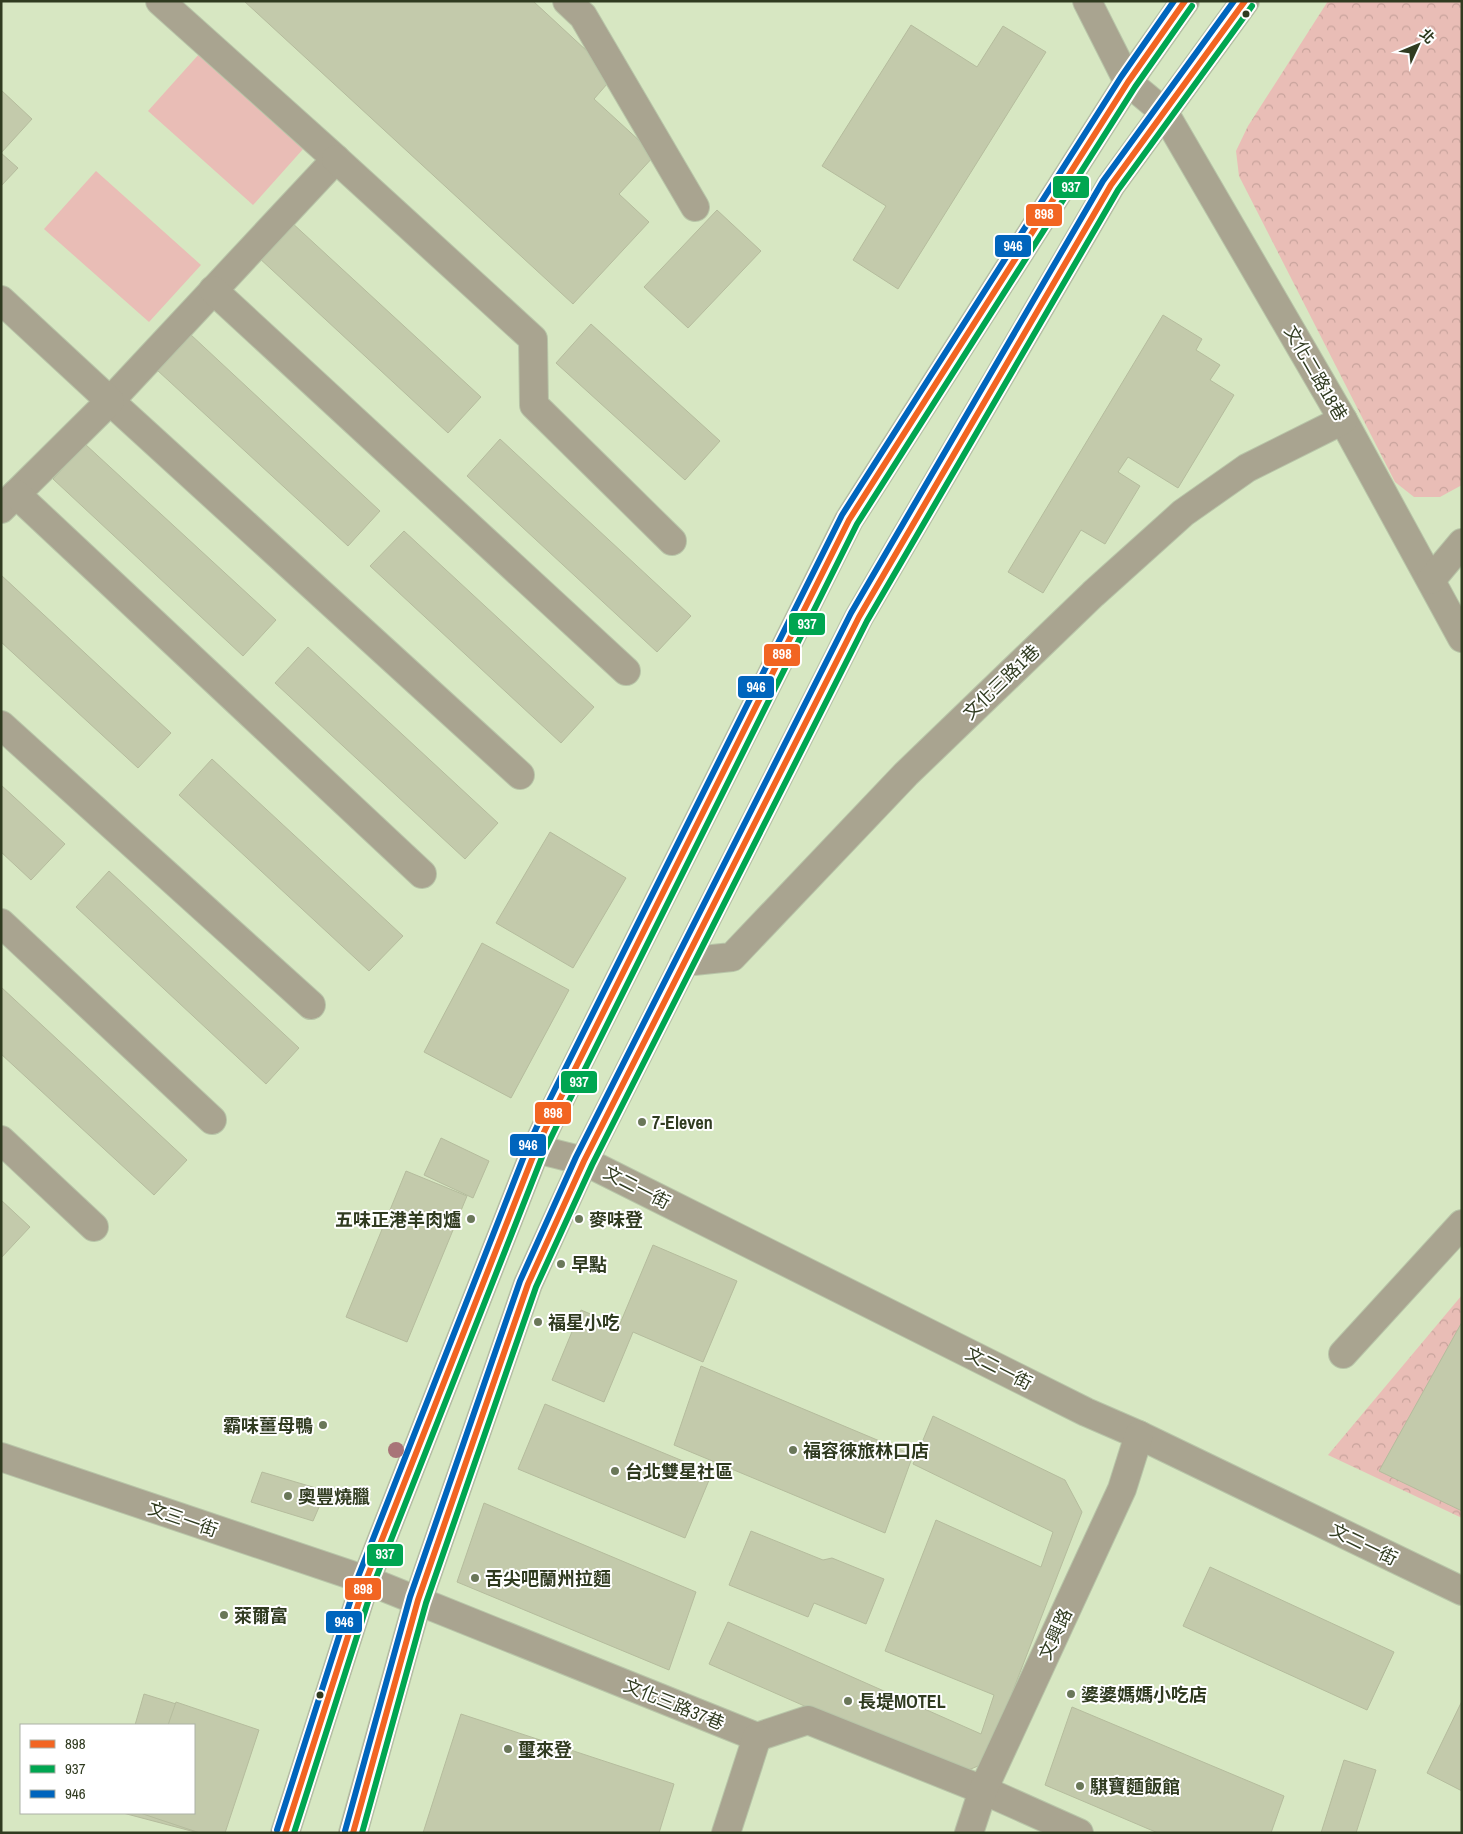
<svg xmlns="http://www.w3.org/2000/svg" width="1463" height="1834" viewBox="0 0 1463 1834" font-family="'Archivo Narrow','Noto Sans TC',sans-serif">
  <defs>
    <pattern id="forest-crowns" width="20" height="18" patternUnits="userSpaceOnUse" patternTransform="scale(1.25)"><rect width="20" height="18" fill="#e9bdb6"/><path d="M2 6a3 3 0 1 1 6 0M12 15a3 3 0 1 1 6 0" fill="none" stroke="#c8a39c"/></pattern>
  </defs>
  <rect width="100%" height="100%" fill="#d7e7c2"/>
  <g fill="url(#forest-crowns)">
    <polygon points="1328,1 1462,1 1462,485 1440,497 1414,497 1395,482 1239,176 1236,151 1248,126"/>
    <polygon points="1462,1295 1462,1518 1328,1455"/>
  </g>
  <g fill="#e9bdb6">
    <polygon points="200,53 304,148 253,205 148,111"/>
    <polygon points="96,171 201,265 149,322 44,229"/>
  </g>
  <g fill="#c3caab" stroke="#b5bc9d">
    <polygon points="244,1 533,1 614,76 594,99 655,155 619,194 649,222 573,304"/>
    <polygon points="911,25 977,67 1003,26 1046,52 898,289 853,260 886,206 822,166"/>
    <polygon points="1,90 32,119 1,153"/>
    <polygon points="1,153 18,168 1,186"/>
    <polygon points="717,210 761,251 688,328 644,287"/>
    <polygon points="290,221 481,397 448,433 257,256"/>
    <polygon points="1163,315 1202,339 1196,350 1220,365 1210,380 1234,395 1178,488 1128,457 1118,472 1140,486 1105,544 1081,530 1043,593 1008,572"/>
    <polygon points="591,324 720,441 685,480 556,363"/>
    <polygon points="190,334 380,511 348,546 157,370"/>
    <polygon points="500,439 691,616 657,652 467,476"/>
    <polygon points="85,444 276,620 243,656 53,479"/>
    <polygon points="404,531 594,707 561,743 370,566"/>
    <polygon points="1,575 171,733 138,768 1,642"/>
    <polygon points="308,647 498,823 465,859 275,683"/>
    <polygon points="212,759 403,936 369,971 179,795"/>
    <polygon points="1,785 65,844 31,880 1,852"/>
    <polygon points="550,832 626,878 573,968 496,923"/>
    <polygon points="109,871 299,1048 266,1084 76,907"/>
    <polygon points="482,943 569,990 511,1098 424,1052"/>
    <polygon points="1,987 187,1160 154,1195 1,1054"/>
    <polygon points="441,1138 489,1161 473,1198 424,1175"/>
    <polygon points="406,1171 467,1196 407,1342 346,1317"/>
    <polygon points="1,1200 30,1227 1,1258"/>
    <polygon points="653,1245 737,1281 703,1362 633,1332 604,1402 552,1380 581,1310 619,1326"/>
    <polygon points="1462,1322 1462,1511 1379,1471"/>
    <polygon points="701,1366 913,1455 885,1533 674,1445"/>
    <polygon points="545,1404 712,1473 685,1538 518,1469"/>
    <polygon points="933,1416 1065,1480 1082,1512 985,1763 959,1774 709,1664 728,1622 981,1734 994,1695 885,1651 936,1520 1041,1567 1053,1532 913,1464"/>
    <polygon points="262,1472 326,1491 313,1521 251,1502"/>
    <polygon points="484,1503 696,1592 669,1670 457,1582"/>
    <polygon points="751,1531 823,1560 832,1558 884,1579 866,1624 814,1603 808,1617 729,1585"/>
    <polygon points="1210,1567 1394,1652 1367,1710 1183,1626"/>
    <polygon points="144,1694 231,1721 195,1832 123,1813 194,1813 194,1725 135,1725"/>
    <polygon points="1462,1701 1462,1791 1427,1773"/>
    <polygon points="176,1702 259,1730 225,1833 200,1833 140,1813 194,1813 194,1725 168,1725"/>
    <polygon points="1072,1707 1284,1796 1271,1833 1158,1833 1045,1785"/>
    <polygon points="461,1714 674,1784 659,1833 423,1833"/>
    <polygon points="1344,1760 1376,1770 1356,1833 1321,1833"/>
  </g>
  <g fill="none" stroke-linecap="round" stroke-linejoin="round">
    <g stroke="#b8c5a8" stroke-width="30">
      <g id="minor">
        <polyline points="160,1 336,159 110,401 520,775"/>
        <polyline points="567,1 583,16 695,207"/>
        <polyline points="1087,1 1128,82 1164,112 1343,420 1462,638"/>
        <polyline points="336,159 533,339 534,405 672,541"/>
        <polyline points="213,290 626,671"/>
        <polyline points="1,300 110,401 1,509"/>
        <polyline points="16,494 422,874"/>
        <polyline points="1431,580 1462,543"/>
        <polyline points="1,725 311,1005"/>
        <polyline points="1,923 212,1120"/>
        <polyline points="684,962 732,957 906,774 1093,594 1183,513 1247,468 1343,420"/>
        <polyline points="1,1140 94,1227"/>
        <polyline points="536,1149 584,1161 1086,1412 1139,1435 1462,1591"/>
        <polyline points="1343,1354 1462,1224"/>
        <polyline points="1,1457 366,1580 757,1737 808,1720 983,1790 1079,1833"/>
        <polyline points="285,1833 366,1580 536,1149 553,1113 849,520 1128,82 1185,1"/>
        <polyline points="353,1833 418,1600 528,1284 584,1161 859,617 1111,185 1245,1"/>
        <polyline points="726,1833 757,1737"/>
        <polyline points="969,1833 983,1790 1122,1489 1139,1435"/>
      </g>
    </g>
    <use href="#minor" stroke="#a9a490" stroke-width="28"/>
    <g stroke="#fff" stroke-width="10">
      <g id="bus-1">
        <polyline points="285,1833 366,1580 536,1149 553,1113 849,520 1128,82 1185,1"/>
        <polyline points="353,1833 418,1600 528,1284 584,1161 859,617 1111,185 1245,1"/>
      </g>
    </g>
    <g stroke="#fff" stroke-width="10">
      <g id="bus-2">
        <polyline points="294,1833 374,1583 544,1152 561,1117 857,524 1135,87 1192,6"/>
        <polyline points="362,1833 426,1603 536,1287 592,1165 867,621 1118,190 1252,6"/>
      </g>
    </g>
    <g stroke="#fff" stroke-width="10">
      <g id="bus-3">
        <polyline points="277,1830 358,1577 528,1146 545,1109 842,515 1121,77 1174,1"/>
        <polyline points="345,1831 410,1597 520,1281 576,1157 851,613 1103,181 1234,1"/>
      </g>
    </g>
    <use href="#bus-1" stroke="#f26522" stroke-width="6"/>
    <use href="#bus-2" stroke="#00a651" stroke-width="6"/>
    <use href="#bus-3" stroke="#0065bd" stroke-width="6"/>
  </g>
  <circle fill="#a87478" cx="396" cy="1450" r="8"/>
  <g fill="#303b20" stroke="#fff" stroke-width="2">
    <circle cx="1246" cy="14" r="4.5"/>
    <circle cx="320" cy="1695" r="4.5"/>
  </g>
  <g fill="#6a7759" stroke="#fff" stroke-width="2">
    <circle cx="642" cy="1122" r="5"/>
    <circle cx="471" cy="1219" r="5"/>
    <circle cx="579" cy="1219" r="5"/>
    <circle cx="561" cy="1264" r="5"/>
    <circle cx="538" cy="1322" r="5"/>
    <circle cx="323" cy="1425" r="5"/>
    <circle cx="793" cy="1450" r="5"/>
    <circle cx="615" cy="1471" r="5"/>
    <circle cx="288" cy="1496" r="5"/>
    <circle cx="475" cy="1578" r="5"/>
    <circle cx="224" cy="1615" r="5"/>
    <circle cx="1071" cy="1694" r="5"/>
    <circle cx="848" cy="1701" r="5"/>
    <circle cx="508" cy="1749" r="5"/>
    <circle cx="1080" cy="1786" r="5"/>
  </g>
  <g text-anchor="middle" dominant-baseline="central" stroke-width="4" stroke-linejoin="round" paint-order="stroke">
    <g font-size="18" fill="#303b20" stroke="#fff">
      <text transform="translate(1316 373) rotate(60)">文化二路18巷</text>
      <text transform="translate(1001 682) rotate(-44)">文化三路1巷</text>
      <text transform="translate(637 1187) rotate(27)">文二一街</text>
      <text transform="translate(999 1368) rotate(27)">文二一街</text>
      <text transform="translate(183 1519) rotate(19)">文三一街</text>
      <text transform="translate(1364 1544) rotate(26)">文二一街</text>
      <text transform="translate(1055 1634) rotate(-65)">文興路</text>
      <text transform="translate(674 1704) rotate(22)">文化三路37巷</text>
    </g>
    <g font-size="18" font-weight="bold" fill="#303b20" stroke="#fff" text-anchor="start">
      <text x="652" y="1122">7-Eleven</text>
      <text x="461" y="1219" text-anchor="end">五味正港羊肉爐</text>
      <text x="589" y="1219">麥味登</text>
      <text x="571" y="1264">早點</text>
      <text x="548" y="1322">福星小吃</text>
      <text x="313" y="1425" text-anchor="end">霸味薑母鴨</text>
      <text x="803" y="1450">福容徠旅林口店</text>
      <text x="625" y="1471">台北雙星社區</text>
      <text x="298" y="1496">奧豐燒臘</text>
      <text x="485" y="1578">舌尖吧蘭州拉麵</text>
      <text x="234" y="1615">萊爾富</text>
      <text x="1081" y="1694">婆婆媽媽小吃店</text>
      <text x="858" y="1701">長堤MOTEL</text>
      <text x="518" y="1749">璽來登</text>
      <text x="1090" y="1786">騏寶麵飯館</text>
    </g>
  </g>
  <g stroke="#fff" stroke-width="2">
    <rect x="1052" y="175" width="38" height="24" rx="5" fill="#00a651"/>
    <rect x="1025" y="203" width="38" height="24" rx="5" fill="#f26522"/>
    <rect x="994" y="234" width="38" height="24" rx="5" fill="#0065bd"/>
    <rect x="788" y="612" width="38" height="24" rx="5" fill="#00a651"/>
    <rect x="763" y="643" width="38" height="24" rx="5" fill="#f26522"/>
    <rect x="737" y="675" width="38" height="24" rx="5" fill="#0065bd"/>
    <rect x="560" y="1070" width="38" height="24" rx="5" fill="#00a651"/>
    <rect x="534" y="1101" width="38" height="24" rx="5" fill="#f26522"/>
    <rect x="509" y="1133" width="38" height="24" rx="5" fill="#0065bd"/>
    <rect x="366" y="1543" width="38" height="24" rx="5" fill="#00a651"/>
    <rect x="344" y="1577" width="38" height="24" rx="5" fill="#f26522"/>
    <rect x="325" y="1610" width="38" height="24" rx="5" fill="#0065bd"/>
  </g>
  <g font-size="14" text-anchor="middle" font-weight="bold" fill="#fff">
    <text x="1071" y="192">937</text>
    <text x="1044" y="219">898</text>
    <text x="1013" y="251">946</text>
    <text x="807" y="629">937</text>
    <text x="782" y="659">898</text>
    <text x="756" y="692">946</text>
    <text x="579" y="1087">937</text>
    <text x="553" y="1118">898</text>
    <text x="528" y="1150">946</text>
    <text x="385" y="1559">937</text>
    <text x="363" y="1594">898</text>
    <text x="344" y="1627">946</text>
  </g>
  <rect width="1463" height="1834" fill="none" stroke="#303b20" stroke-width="5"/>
  <rect x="20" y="1724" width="175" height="90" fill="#ffffff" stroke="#acb1a6"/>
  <rect x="30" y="1740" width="25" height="8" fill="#f26522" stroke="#acb1a6"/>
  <text x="65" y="1749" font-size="15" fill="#303b20">898</text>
  <rect x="30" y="1765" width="25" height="8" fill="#00a651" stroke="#acb1a6"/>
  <text x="65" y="1774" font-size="15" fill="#303b20">937</text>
  <rect x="30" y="1790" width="25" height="8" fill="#0065bd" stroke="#acb1a6"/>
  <text x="65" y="1799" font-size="15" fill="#303b20">946</text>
  <g transform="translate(1418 45) rotate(46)" stroke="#ffffff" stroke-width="4" paint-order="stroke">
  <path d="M0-4L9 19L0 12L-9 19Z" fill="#303b20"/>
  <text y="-8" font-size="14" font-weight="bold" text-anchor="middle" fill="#303b20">北</text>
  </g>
</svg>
